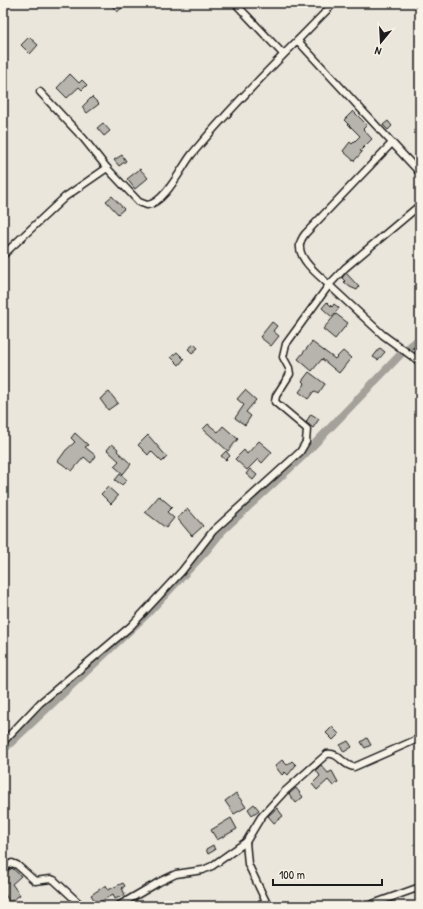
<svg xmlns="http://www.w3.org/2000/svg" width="423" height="909" viewBox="0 0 423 909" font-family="'Patrick Hand',sans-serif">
  <rect width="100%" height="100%" fill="#eae6dc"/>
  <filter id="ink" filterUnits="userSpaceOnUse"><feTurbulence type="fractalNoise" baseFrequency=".025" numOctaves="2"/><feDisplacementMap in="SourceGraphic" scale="8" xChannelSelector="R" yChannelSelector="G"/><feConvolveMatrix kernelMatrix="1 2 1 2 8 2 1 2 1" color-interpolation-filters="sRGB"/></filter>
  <g filter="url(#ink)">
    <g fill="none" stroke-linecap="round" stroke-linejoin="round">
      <g stroke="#a3a19a" stroke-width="8">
        <polyline points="407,349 420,338"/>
        <polyline points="3,750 147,614 207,550 223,530 304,455 402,353"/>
      </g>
    </g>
    <g fill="#b6b4ac" stroke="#1c1c1c">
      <polygon points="110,3 128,3 117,12"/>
      <polygon points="29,37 38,45 30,54 21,45"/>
      <polygon points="70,74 79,83 82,80 87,85 82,90 79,87 67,98 57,88"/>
      <polygon points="92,97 99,104 87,113 82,107"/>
      <polygon points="353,111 367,125 363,129 372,139 360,151 362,152 354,161 343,151 350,142 352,144 360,136 344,120"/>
      <polygon points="388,121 392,126 388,130 383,125"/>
      <polygon points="103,123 110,131 104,136 97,128"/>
      <polygon points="122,155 126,161 119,166 114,160"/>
      <polygon points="140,169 148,178 135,189 127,179"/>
      <polygon points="112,196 124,209 118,214 106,201"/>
      <polygon points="346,273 359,287 357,290 350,287 344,282 345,281 342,278"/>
      <polygon points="327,302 332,307 334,304 339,308 332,317 322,308"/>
      <polygon points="336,314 348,323 335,339 323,329"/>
      <polygon points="272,322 277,326 273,331 279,336 271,346 260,337"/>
      <polygon points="312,342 335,359 343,351 351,358 339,373 322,359 312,371 298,359"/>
      <polygon points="194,344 198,348 192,353 188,349"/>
      <polygon points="380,348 385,352 378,360 373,357"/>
      <polygon points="177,352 184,359 179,365 171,357"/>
      <polygon points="309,372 325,384 318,394 314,391 308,399 299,392 305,384 302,381"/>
      <polygon points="245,390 256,400 246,412 251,416 245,425 235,418 244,405 237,399"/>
      <polygon points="109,392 118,403 108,410 100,399"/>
      <polygon points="311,414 319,419 313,428 306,422"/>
      <polygon points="208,424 218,432 223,426 238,439 228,451 203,429"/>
      <polygon points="75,433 88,445 85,447 96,456 91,463 84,457 72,471 58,461 66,450 75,442 71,438"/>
      <polygon points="148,435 167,457 162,462 151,451 148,455 138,445"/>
      <polygon points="259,441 272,452 262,463 258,459 247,470 235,459 244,450 247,454"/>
      <polygon points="112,444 118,449 117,451 131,464 123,474 114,466 119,461 107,450"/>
      <polygon points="226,451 230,456 226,460 221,456"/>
      <polygon points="250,469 257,475 253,480 246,474"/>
      <polygon points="120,474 127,480 122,485 115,480"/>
      <polygon points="108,487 118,496 111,504 101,494"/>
      <polygon points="159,496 172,507 167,512 174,518 166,528 145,512"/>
      <polygon points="188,509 203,526 192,536 177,518"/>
      <polygon points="332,727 339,734 333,740 326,733"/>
      <polygon points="367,738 371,745 365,748 361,742"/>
      <polygon points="348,741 352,747 344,752 340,745"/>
      <polygon points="282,760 287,765 292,761 296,765 288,775 285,772 282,775 275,766"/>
      <polygon points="321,765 328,773 332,771 338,782 333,786 328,780 317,790 312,784 320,776 316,770"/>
      <polygon points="296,788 303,797 296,803 289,794"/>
      <polygon points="236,793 246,807 234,814 225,801"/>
      <polygon points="254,804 259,810 252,815 248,809"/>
      <polygon points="277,808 283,816 274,823 268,816"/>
      <polygon points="231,818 237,829 217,840 211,830"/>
      <polygon points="213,845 215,850 208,854 206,849"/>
      <polygon points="12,868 21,876 12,884 20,895 10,902 3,892 3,875"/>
      <polygon points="123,883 125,886 122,888 125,895 115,899 113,894 97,904 91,895 106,885 108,890"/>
    </g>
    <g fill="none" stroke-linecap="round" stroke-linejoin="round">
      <g stroke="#1c1c1c" stroke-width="9">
        <g id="minor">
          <polyline points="235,3 283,54"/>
          <polyline points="298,41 420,173"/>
          <polyline points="40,92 84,139 107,168"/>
          <polyline points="420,205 345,268 329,285 383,335 420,362"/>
          <path d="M 3,255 L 65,197 L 107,168 L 139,202 L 147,205 C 165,203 181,168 192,154 C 236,101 286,53 334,3"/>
          <path d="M 3,742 L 40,703 L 131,626 L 182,571 L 213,531 L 300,452 L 306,442 L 307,429 L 275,402 L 276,396 L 290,374 L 289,368 L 283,357 L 286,344 L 329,285 C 320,276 301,262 300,248 C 299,243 302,238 305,234 L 391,144"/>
          <polyline points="246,842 248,864 268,906"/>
          <polyline points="3,868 12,863 17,865 35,881 51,879 54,880 82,906"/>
          <path d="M 118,906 L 159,882 L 176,874 L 203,870 L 212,866 L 246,842 L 261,817 L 284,792 L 327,754 C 339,752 343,766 354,767 L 420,738"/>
          <polyline points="367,906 420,887"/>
        </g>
      </g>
      <polyline stroke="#1c1c1c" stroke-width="1.5" stroke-dasharray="4 3" stroke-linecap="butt" points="412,349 420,343"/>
      <use href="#minor" stroke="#f7f3e8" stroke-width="6"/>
    </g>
  </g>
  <rect width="423" height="909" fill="none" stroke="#f7f3e8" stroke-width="16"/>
  <rect x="8" y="8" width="407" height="893" fill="none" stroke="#1c1c1c" stroke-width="1.5" filter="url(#ink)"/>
  <g transform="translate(381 42) rotate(198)" stroke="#f7f3e8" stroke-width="3" paint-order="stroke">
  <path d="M0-3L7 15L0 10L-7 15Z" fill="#1c1c1c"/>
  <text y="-6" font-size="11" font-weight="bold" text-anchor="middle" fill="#1c1c1c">N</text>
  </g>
  <path d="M273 879v6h109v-6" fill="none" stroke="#1c1c1c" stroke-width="2"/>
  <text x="279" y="879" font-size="12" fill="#1c1c1c" stroke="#f7f3e8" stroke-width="3" paint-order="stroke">100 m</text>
</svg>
